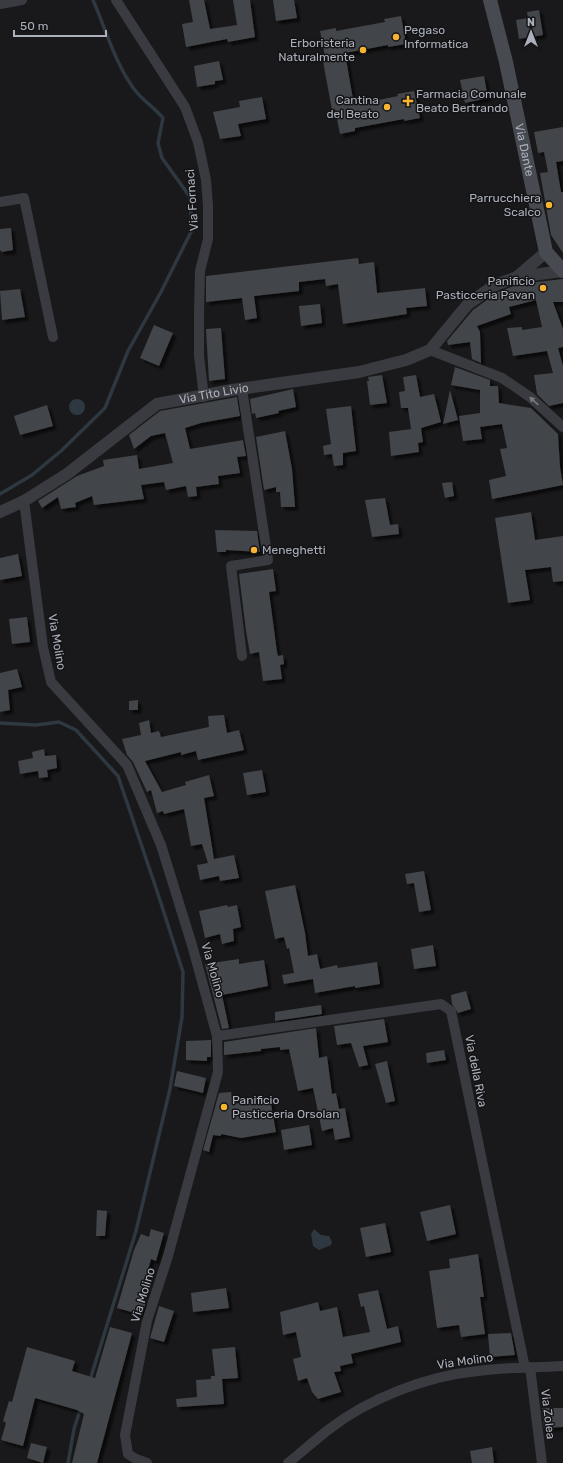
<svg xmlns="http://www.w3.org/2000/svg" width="563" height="1463" viewBox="0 0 563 1463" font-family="Rubik,sans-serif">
  <defs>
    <filter id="shadow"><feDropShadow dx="3.5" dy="3.5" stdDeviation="1" flood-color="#0009"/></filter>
  </defs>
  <rect width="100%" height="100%" fill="#19191b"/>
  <g fill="#2e3840">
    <circle cx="77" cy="407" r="8"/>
    <polygon points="314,1229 321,1235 329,1236 332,1242 331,1245 319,1250 313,1246 311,1234"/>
  </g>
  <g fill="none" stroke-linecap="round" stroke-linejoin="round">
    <g stroke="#2e3840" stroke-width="3.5">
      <path d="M 0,494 L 32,475 L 61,451 L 105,408 L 128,351 L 161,292 L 192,230 L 190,197 L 162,158 L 158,143 L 163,118 C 154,107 142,100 134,89 C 115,63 106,30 93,0"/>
      <polyline points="0,723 36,725 59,722 76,730 118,776 158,894 183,972 182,1017 170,1089 136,1231 90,1380"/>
      <polyline points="68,1463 74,1429 81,1407"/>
    </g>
  </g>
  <g fill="#434448" filter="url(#shadow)">
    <polygon points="189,0 204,0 210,29 237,25 233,0 250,0 255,37 228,42 227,39 186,47 182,24 193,22"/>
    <polygon points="273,0 294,0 297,18 276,21"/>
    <polygon points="539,10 543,35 519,39 516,20 528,18 527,12"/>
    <polygon points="401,16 406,44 388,47 388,45 345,53 354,105 398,96 397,94 414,91 420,118 404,121 404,119 355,128 355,131 340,134 335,109 332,110 322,56 325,56 320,31 336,28 336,31 385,22 384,19"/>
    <polygon points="219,61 223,80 215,81 215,84 197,87 194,66"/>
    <polygon points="484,76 488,98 465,103 460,80"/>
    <polygon points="262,97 266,119 238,124 241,136 220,139 213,112 240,107 239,101"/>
    <polygon points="563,127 563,161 556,162 561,192 563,192 563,253 551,235 540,173 548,172 544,152 538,153 534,132"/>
    <polygon points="11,228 13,250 2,252 0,250 0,229"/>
    <polygon points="358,258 359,264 374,262 377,293 425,288 427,306 406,308 407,314 343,324 338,284 326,286 325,279 299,282 299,291 254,296 257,318 245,320 242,298 206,302 206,276"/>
    <polygon points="563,279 563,302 553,302 563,329 563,347 558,348 563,366 563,403 549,406 537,394 534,375 553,373 547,351 513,356 507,328 522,327 522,330 542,327 536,300 509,307 511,314 477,326 480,332 481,363 472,359 470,342 448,345 447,341 473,310 498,292 519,284"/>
    <polygon points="20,289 25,317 2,320 0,291"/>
    <polygon points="320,304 322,323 301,326 299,306"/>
    <polygon points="154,325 173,333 159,366 140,358"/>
    <polygon points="221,328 225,379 209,381 206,329"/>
    <polygon points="455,367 490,380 490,386 498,386 499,403 531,408 558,434 560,467 563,485 492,499 489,480 506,476 500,449 507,448 502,424 480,427 482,439 463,441 459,416 480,413 480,390 451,385"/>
    <polygon points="382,375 387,403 370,405 367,381 369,381 368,377"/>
    <polygon points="416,375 420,397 434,394 441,422 421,428 423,442 418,443 419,452 391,456 389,432 411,429 408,408 401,408 399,392 405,391 403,377"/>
    <polygon points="293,389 296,407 278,411 279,413 256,418 255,413 252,414 250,399"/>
    <polygon points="450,390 458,420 443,424"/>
    <polygon points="237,397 240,416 201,423 185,428 190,449 243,440 246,456 237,457 240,473 218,476 219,484 196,487 197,496 188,497 186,486 166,490 164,482 141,485 144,499 94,505 92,496 75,503 76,507 61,509 58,497 42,508 38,501 77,476 104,466 103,460 137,455 139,469 173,463 165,433 151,436 134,449 129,435 160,411"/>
    <polygon points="47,405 53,426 20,435 14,416"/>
    <polygon points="351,406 356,451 343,453 343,465 334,466 332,454 324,455 323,446 331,444 326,409"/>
    <polygon points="285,431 292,469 295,507 281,507 280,492 276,492 276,487 264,490 256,437"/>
    <polygon points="452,482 454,496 445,498 442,483"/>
    <polygon points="385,498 390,525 398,524 399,534 372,537 365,500"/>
    <polygon points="531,512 535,540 563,536 563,581 553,582 551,567 525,570 530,600 508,603 495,518"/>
    <polygon points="215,530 257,531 260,552 226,550 226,552 217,552"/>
    <polygon points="18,554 22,576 0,580 0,558"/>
    <polygon points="273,569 276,591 269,592 277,652 278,656 283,655 284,664 280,665 282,679 263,681 259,652 250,654 246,631 239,574"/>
    <polygon points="27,617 30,642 12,644 9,619"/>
    <polygon points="17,669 22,687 8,690 10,710 0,712 0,673"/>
    <polygon points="138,700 138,710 129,710 129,701"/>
    <polygon points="224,715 227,733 239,730 244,750 198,760 196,751 181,755 181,752 145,761 162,792 186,785 185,782 209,775 214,796 204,798 214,859 234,855 239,878 220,881 219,876 200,880 197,865 208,863 202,844 191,846 184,809 164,814 163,811 157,813 151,790 147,792 133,762 127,755 122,739 141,735 139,723 149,720 151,733 159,731 161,737 209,727 208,716"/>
    <polygon points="44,749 45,756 56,755 57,768 47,770 48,777 39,778 38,771 20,774 18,761 33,758 32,752"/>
    <polygon points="262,770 266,792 247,795 243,773"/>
    <polygon points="424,871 431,910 419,912 414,883 407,884 405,874"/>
    <polygon points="295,885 305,933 308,956 317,954 320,969 337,965 338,968 377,962 380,984 355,988 355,986 315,993 313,979 284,984 282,975 294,973 289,948 287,949 284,937 275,939 265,891"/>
    <polygon points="227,905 228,907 237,905 241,927 233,929 234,941 222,944 220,934 205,938 199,911"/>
    <polygon points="433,945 436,966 414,969 411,949"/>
    <polygon points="239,959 239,964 264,960 268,986 222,995 229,1028 222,1029 205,964"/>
    <polygon points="466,991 471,1009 458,1013 452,1004 451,995"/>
    <polygon points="321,1005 322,1014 275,1021 275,1012"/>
    <polygon points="384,1019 388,1042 363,1046 368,1065 359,1067 351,1043 337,1045 334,1026"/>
    <polygon points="316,1028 319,1058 327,1056 332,1094 336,1093 339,1109 345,1108 350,1137 335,1140 333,1128 322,1131 313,1088 298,1091 289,1049 280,1050 280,1047 261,1049 261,1051 224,1055 224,1042"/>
    <polygon points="211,1040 211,1057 207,1057 207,1061 186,1060 186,1041"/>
    <polygon points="444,1050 446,1060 427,1063 426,1053"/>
    <polygon points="387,1061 395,1101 386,1103 375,1064"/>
    <polygon points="177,1071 206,1078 203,1093 174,1086"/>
    <polygon points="231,1092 233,1104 270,1098 276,1132 241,1138 221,1134 221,1136 213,1135 209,1152 203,1150 219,1093"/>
    <polygon points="309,1125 312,1145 284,1150 281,1130"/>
    <polygon points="450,1205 456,1234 427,1241 420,1212"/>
    <polygon points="97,1210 107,1211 105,1236 96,1236"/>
    <polygon points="385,1223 391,1252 366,1257 360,1228"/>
    <polygon points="151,1229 164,1233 156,1261 151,1259 140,1300 146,1302 142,1315 117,1308 134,1250 141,1234 149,1237"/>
    <polygon points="478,1254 484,1297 480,1297 485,1334 461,1337 459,1325 437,1328 429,1271 450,1268 449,1259"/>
    <polygon points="226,1288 229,1308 193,1312 191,1293"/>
    <polygon points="378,1290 387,1329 398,1326 401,1342 351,1354 353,1363 340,1366 341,1371 334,1372 341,1392 318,1399 312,1392 307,1378 298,1381 293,1359 301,1357 296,1332 283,1335 280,1312 318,1302 320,1311 337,1307 343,1337 370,1332 364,1306 361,1307 358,1294"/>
    <polygon points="159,1306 174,1311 164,1342 150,1338"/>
    <polygon points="110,1327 132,1333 97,1463 72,1463 84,1414 77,1410 35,1398 23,1446 1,1440 6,1423 3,1421 9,1401 12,1402 27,1347 75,1361 72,1371 95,1378"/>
    <polygon points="511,1333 515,1355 490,1357 488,1334"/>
    <polygon points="235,1347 238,1378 222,1379 224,1404 177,1407 176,1399 197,1397 196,1380 211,1379 211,1376 215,1376 212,1349"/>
    <polygon points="542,1408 563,1408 563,1427 544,1428"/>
    <polygon points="31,1443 47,1447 43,1463 27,1458"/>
    <polygon points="492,1447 494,1463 472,1463 470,1451"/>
  </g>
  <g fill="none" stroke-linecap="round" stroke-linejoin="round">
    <g stroke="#393b40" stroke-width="10">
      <polyline points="116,0 185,107 198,142 206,180 208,205 208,239 200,271 199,312 199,356 204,397"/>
      <polyline points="0,4 22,0"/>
      <polyline points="0,202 24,198 53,337"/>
      <polyline points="430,350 502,378 530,397 563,427"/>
      <polyline points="242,389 268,560 231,566 242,656"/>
      <polyline points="24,501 43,647 51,682 127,765 161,845 192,945 217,1036 218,1072 168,1256 147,1321 125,1435 128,1454 136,1459 147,1463"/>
      <polyline points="217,1036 441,1004 451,1011 525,1368"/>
      <polyline points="530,1367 542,1463"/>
      <path d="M 288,1463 C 302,1452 315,1440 328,1430 C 369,1398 427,1376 478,1371 C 506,1367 535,1368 563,1366"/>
    </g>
    <g stroke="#393b40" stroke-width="12">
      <polyline points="517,277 563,271"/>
      <path id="s1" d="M 0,512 L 24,501 L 67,474 L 157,404 L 232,390 L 359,372 L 406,360 L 430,350 L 468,304 L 495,285 L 517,277 L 546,252"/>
    </g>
    <path stroke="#474a50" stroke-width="14" id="s2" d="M 490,0 L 506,62 L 546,252 L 563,271"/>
  </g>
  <defs><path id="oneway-solid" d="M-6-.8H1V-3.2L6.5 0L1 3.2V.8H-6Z"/></defs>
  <use fill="#787b84" href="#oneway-solid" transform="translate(534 401) rotate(-138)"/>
  <g fill="#f8b534" stroke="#141416" stroke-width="1.5">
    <circle cx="396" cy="37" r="4"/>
    <circle cx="363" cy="50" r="4"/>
    <path d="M406 95h4v4h4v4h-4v4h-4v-4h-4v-4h4z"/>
    <circle cx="387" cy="107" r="4"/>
    <circle cx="549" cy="205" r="4"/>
    <circle cx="543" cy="288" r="4"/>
    <circle cx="254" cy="550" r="4"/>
    <circle cx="224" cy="1107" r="4"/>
  </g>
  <g text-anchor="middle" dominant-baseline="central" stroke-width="3" stroke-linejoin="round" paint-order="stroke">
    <g font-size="12" fill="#abb0bb" stroke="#141416" text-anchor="start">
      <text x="404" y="30">Pegaso<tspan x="404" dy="14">Informatica</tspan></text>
      <text x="355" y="43" text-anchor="end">Erboristeria<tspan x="355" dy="14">Naturalmente</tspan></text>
      <text x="416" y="94">Farmacia Comunale<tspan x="416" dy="14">Beato Bertrando</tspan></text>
      <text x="379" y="100" text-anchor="end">Cantina<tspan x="379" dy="14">del Beato</tspan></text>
      <text x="541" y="198" text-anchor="end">Parrucchiera<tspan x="541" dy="14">Scalco</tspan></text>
      <text x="535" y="281" text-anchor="end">Panificio<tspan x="535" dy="14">Pasticceria Pavan</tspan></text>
      <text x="262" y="550">Meneghetti</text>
      <text x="232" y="1100">Panificio<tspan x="232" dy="14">Pasticceria Orsolan</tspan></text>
    </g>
    <g font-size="12" fill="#abb0bb" stroke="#141416">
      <text stroke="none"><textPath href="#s2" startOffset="154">Via Dante</textPath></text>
      <text transform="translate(192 200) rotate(-94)">Via Fornaci</text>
      <text stroke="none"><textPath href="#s1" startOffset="249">Via Tito Livio</textPath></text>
      <text transform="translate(57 642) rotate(80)">Via Molino</text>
      <text transform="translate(213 970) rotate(74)">Via Molino</text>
      <text transform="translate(476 1071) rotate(79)">Via della Riva</text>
      <text transform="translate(143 1295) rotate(-73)">Via Molino</text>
      <text transform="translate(465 1361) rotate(-8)">Via Molino</text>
      <text transform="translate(548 1414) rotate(83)">Via Zolea</text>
    </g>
  </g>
  <g transform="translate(531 32)" stroke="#141416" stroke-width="3" paint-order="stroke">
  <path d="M0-3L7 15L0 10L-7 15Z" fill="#abb0bb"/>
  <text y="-6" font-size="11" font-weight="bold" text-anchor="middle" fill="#abb0bb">N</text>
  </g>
  <path d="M14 30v6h92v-6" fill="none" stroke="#abb0bb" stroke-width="2"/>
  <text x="20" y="30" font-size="12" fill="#abb0bb" stroke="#141416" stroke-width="3" paint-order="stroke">50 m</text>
</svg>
